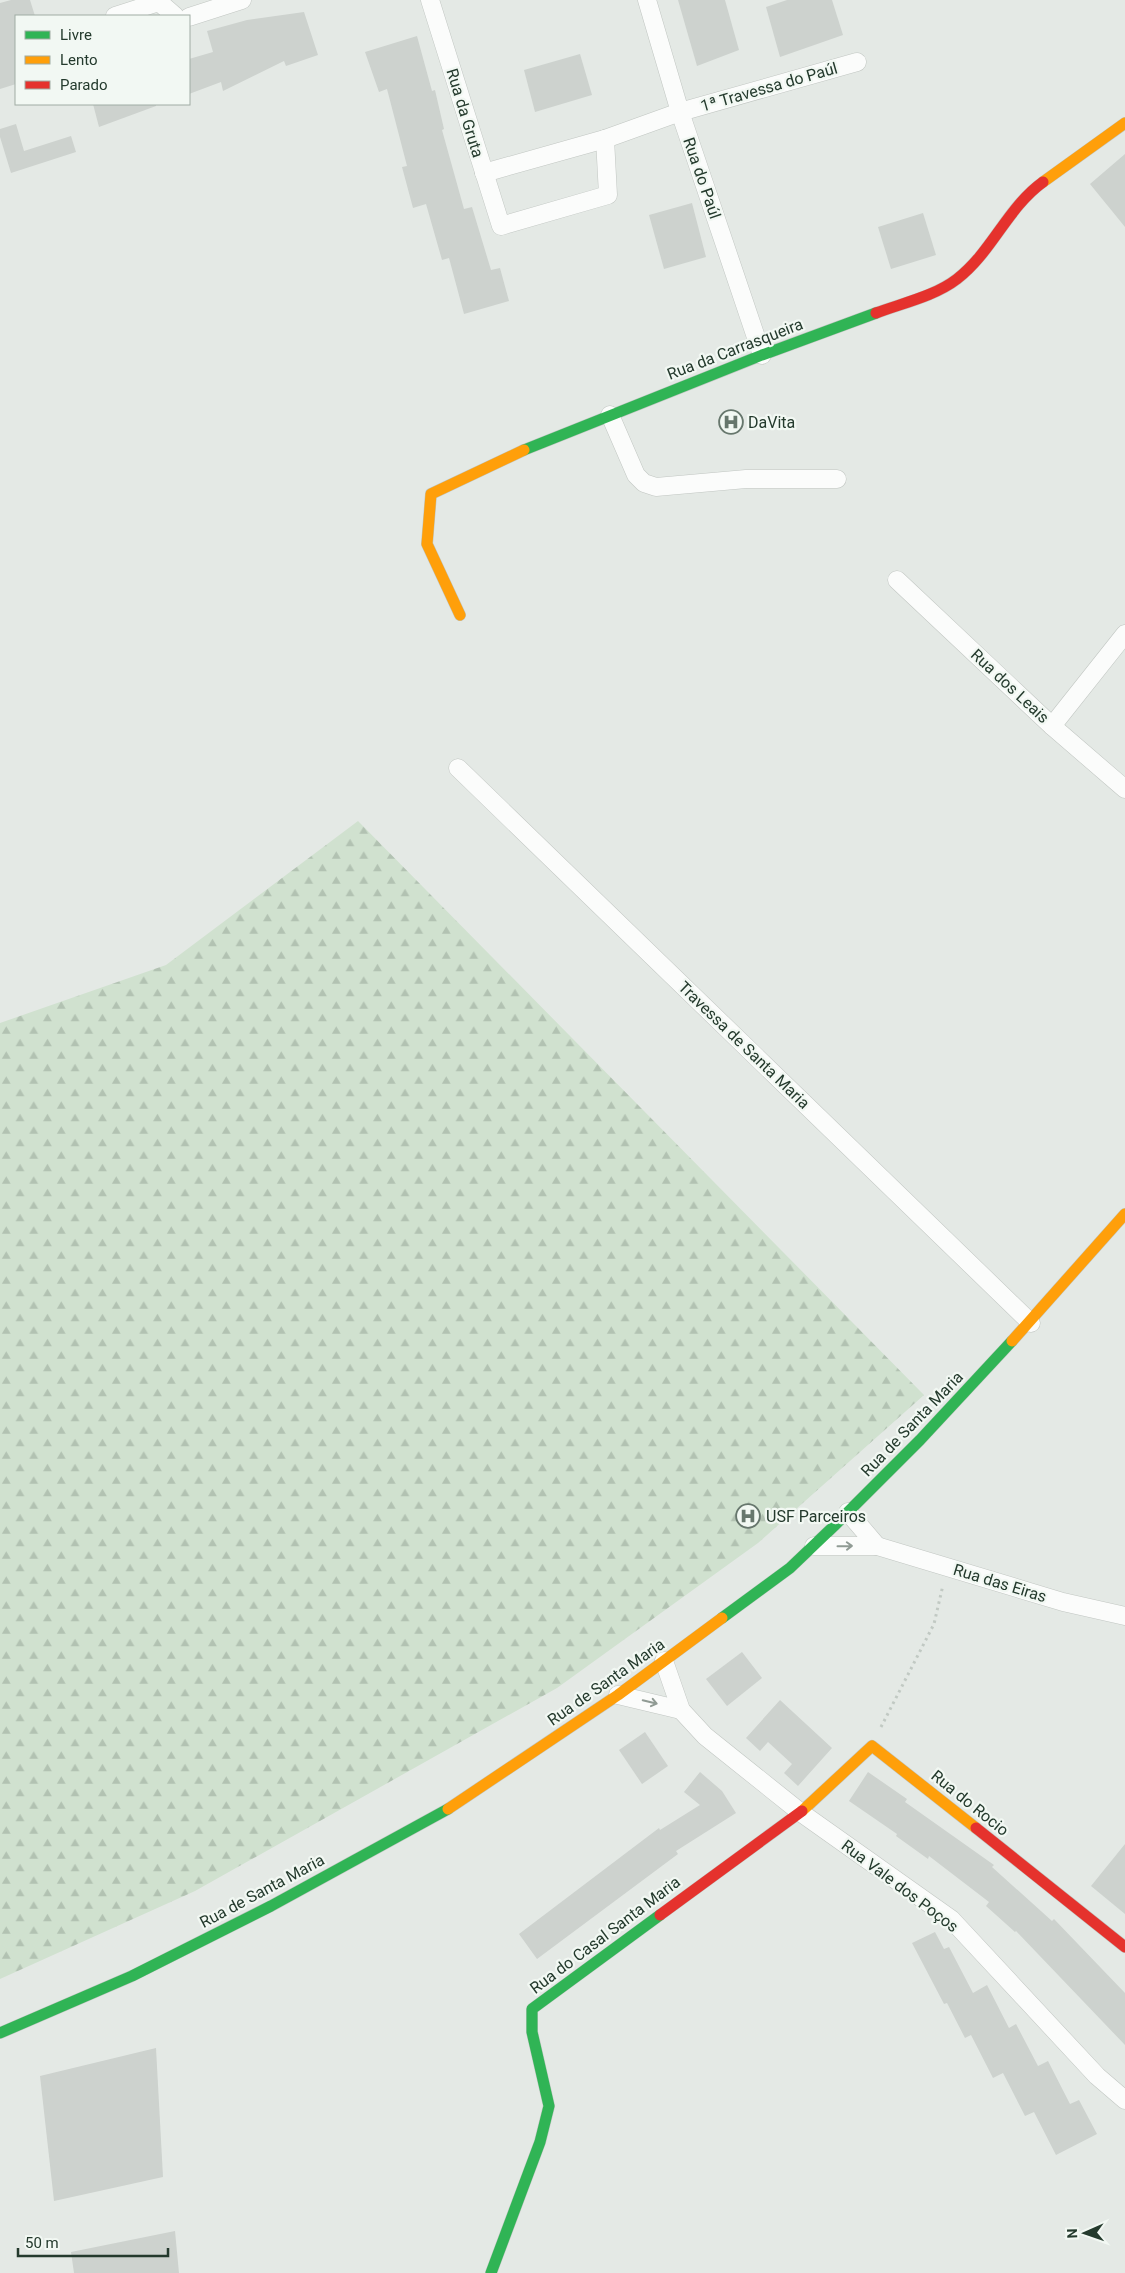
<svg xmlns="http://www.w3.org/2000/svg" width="1125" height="2273" viewBox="0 0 1125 2273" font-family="Roboto,sans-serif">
  <defs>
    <pattern id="forest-firs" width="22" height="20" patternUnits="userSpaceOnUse" patternTransform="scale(1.25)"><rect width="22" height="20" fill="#d0e1cf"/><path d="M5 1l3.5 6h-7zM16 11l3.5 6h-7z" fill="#b2c2b2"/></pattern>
  </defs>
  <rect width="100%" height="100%" fill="#e4e9e5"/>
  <polygon fill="url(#forest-firs)" points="358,821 924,1395 758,1543 557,1688 195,1891 0,1979 0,1023 166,965"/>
  <g fill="#cdd2ce">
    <polygon points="11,0 30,0 35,16 16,16 16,84 0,89 0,3"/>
    <polygon points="678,0 725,0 739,50 697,66"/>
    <polygon points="787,0 832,0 843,35 780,57 766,7"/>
    <polygon points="304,12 318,55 286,66 284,61 223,91 221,82 189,94 189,59 213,52 207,31 247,20"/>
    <polygon points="417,36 432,91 435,90 444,129 442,130 464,209 472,207 491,270 500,268 509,301 464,314 449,258 442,260 426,204 413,208 402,167 407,166 387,89 379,92 365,52"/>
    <polygon points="580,54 592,95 535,112 524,70"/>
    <polygon points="93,104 156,104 156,106 99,127"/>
    <polygon points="16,124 24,151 71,136 76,152 11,173 0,137 0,129"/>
    <polygon points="1125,154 1125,227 1090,184"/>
    <polygon points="692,203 706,257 664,269 649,215"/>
    <polygon points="923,213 936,255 891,269 878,227"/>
    <polygon points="742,1652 762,1678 727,1706 706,1679"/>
    <polygon points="780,1700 832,1748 798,1786 784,1773 792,1764 768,1742 760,1751 746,1738"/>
    <polygon points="645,1732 668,1766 642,1784 619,1750"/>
    <polygon points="700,1772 722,1791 736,1813 676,1851 678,1854 537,1959 519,1934 659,1828 660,1830 700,1805 684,1792"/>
    <polygon points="868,1772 907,1799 905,1802 994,1865 992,1867 1052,1921 1054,1919 1125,1993 1125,2045 1016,1931 1015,1932 986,1906 989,1902 929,1856 928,1859 896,1836 897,1834 849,1801"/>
    <polygon points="1125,1844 1125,1914 1091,1886"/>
    <polygon points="935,1932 944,1949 949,1947 973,1993 987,1985 1009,2028 1016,2024 1038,2066 1048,2061 1070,2104 1079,2100 1097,2134 1056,2155 1034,2112 1025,2116 1003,2073 993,2078 971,2035 965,2038 947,2003 944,2004 912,1943"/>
    <polygon points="156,2048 163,2177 54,2201 40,2076"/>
    <polygon points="175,2231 179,2273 74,2273 71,2252"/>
  </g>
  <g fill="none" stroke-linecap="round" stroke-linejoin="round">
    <g stroke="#c1c6c2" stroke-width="19">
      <g id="street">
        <polyline points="430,0 501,226 608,195 605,139 680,112 857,62"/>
        <polyline points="647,0 680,112 762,355"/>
        <polyline points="115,16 159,2 175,16"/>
        <polyline points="189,17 242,0"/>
        <polyline points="484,173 605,139"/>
        <polyline points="610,415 636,475 644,483 656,487 746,479 837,479"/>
        <polyline points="897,580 1052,726 1125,789"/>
        <polyline points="1052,726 1125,634"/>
        <polyline points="458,768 1031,1323"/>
        <polyline points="848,1512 877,1546"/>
        <polyline points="814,1546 877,1546 1063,1602 1125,1616"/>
        <polyline points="664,1661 681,1710 705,1736 800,1812 951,1919 1097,2076 1125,2100"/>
        <polyline points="618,1695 681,1710"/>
      </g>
    </g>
    <g stroke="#bfc5c0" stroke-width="12">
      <g id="fast">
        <polyline points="524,450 762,355 876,313"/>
        <polyline points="722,1618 790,1568 834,1526 920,1440 1012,1341"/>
        <polyline points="0,2033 132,1976 271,1906 448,1809"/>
        <polyline points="491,2273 540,2142 549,2106 532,2032 532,2009 660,1915"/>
      </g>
    </g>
    <g stroke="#bfc5c0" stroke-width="12">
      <g id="slow">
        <polyline points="1043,182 1125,123"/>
        <polyline points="460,615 427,544 431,494 524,450"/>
        <polyline points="1012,1341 1125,1214"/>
        <polyline points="448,1809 618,1695 722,1618"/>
        <polyline points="802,1811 872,1746 976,1828"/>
      </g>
    </g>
    <g stroke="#bfc5c0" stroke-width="12">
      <g id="jam">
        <path d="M 876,313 C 903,303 935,296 957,279 C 992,252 1007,208 1043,182"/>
        <polyline points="976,1828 1125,1947"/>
        <polyline points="660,1915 802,1811"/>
      </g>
    </g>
    <polyline stroke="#c1c9c3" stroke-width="3" stroke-dasharray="2.5 4" stroke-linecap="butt" points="881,1727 934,1624 943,1585"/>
    <use href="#street" stroke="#fbfcfb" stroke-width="18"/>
    <use href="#fast" stroke="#30b455" stroke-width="11"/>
    <use href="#slow" stroke="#ff9f0a" stroke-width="11"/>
    <use href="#jam" stroke="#e5322d" stroke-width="11"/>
  </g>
  <defs><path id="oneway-shaft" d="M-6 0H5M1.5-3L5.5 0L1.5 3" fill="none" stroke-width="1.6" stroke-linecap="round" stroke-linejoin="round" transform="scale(1.25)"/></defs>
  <g stroke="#909b94">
    <use href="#oneway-shaft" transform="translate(845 1546) rotate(-1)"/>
    <use href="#oneway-shaft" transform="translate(650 1702) rotate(14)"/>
  </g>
  <defs>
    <g id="hospital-ring" transform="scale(1.25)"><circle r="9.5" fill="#f2f8f3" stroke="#67776d" stroke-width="1.5"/><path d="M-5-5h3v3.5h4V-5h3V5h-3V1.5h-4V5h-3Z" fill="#67776d"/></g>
  </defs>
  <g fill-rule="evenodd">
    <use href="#hospital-ring" x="731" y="422"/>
    <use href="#hospital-ring" x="748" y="1516"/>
  </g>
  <g text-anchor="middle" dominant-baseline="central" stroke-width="4.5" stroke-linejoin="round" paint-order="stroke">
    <g font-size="16" fill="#243a2d" stroke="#f2f8f3">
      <text transform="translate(769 87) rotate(-16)">1ª Travessa do Paúl</text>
      <text transform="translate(465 113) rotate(73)">Rua da Gruta</text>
      <text transform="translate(702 178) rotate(71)">Rua do Paúl</text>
      <text transform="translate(735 349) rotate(-21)">Rua da Carrasqueira</text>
      <text transform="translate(1010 686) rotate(43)">Rua dos Leais</text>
      <text transform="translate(744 1045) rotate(44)">Travessa de Santa Maria</text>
      <text transform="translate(912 1424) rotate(-46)">Rua de Santa Maria</text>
      <text transform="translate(1000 1583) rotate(17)">Rua das Eiras</text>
      <text transform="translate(606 1682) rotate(-35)">Rua de Santa Maria</text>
      <text transform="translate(970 1803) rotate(39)">Rua do Rocio</text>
      <text transform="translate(900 1886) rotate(37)">Rua Vale dos Poços</text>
      <text transform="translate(262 1891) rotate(-28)">Rua de Santa Maria</text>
      <text transform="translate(605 1935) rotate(-37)">Rua do Casal Santa Maria</text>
    </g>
    <g font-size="16" fill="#243a2d" stroke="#f2f8f3" text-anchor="start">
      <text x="748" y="422">DaVita</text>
      <text x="766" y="1516">USF Parceiros</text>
    </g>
  </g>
  <rect x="15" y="15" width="175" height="90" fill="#f2f8f3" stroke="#a0aca4"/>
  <rect x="25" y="31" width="25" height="8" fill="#30b455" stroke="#a0aca4"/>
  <text x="60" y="40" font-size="15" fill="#243a2d">Livre</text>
  <rect x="25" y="56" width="25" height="8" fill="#ff9f0a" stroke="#a0aca4"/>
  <text x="60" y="65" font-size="15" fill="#243a2d">Lento</text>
  <rect x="25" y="81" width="25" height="8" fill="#e5322d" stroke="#a0aca4"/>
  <text x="60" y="90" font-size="15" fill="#243a2d">Parado</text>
  <g transform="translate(1085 2233) rotate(268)" stroke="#f2f8f3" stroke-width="4" paint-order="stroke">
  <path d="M0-4L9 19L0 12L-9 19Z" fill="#243a2d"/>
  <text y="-8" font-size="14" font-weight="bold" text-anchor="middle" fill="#243a2d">N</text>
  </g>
  <path d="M18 2248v8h150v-8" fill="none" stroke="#243a2d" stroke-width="2.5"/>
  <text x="25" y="2248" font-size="15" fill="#243a2d" stroke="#f2f8f3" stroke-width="4" paint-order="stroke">50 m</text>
</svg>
